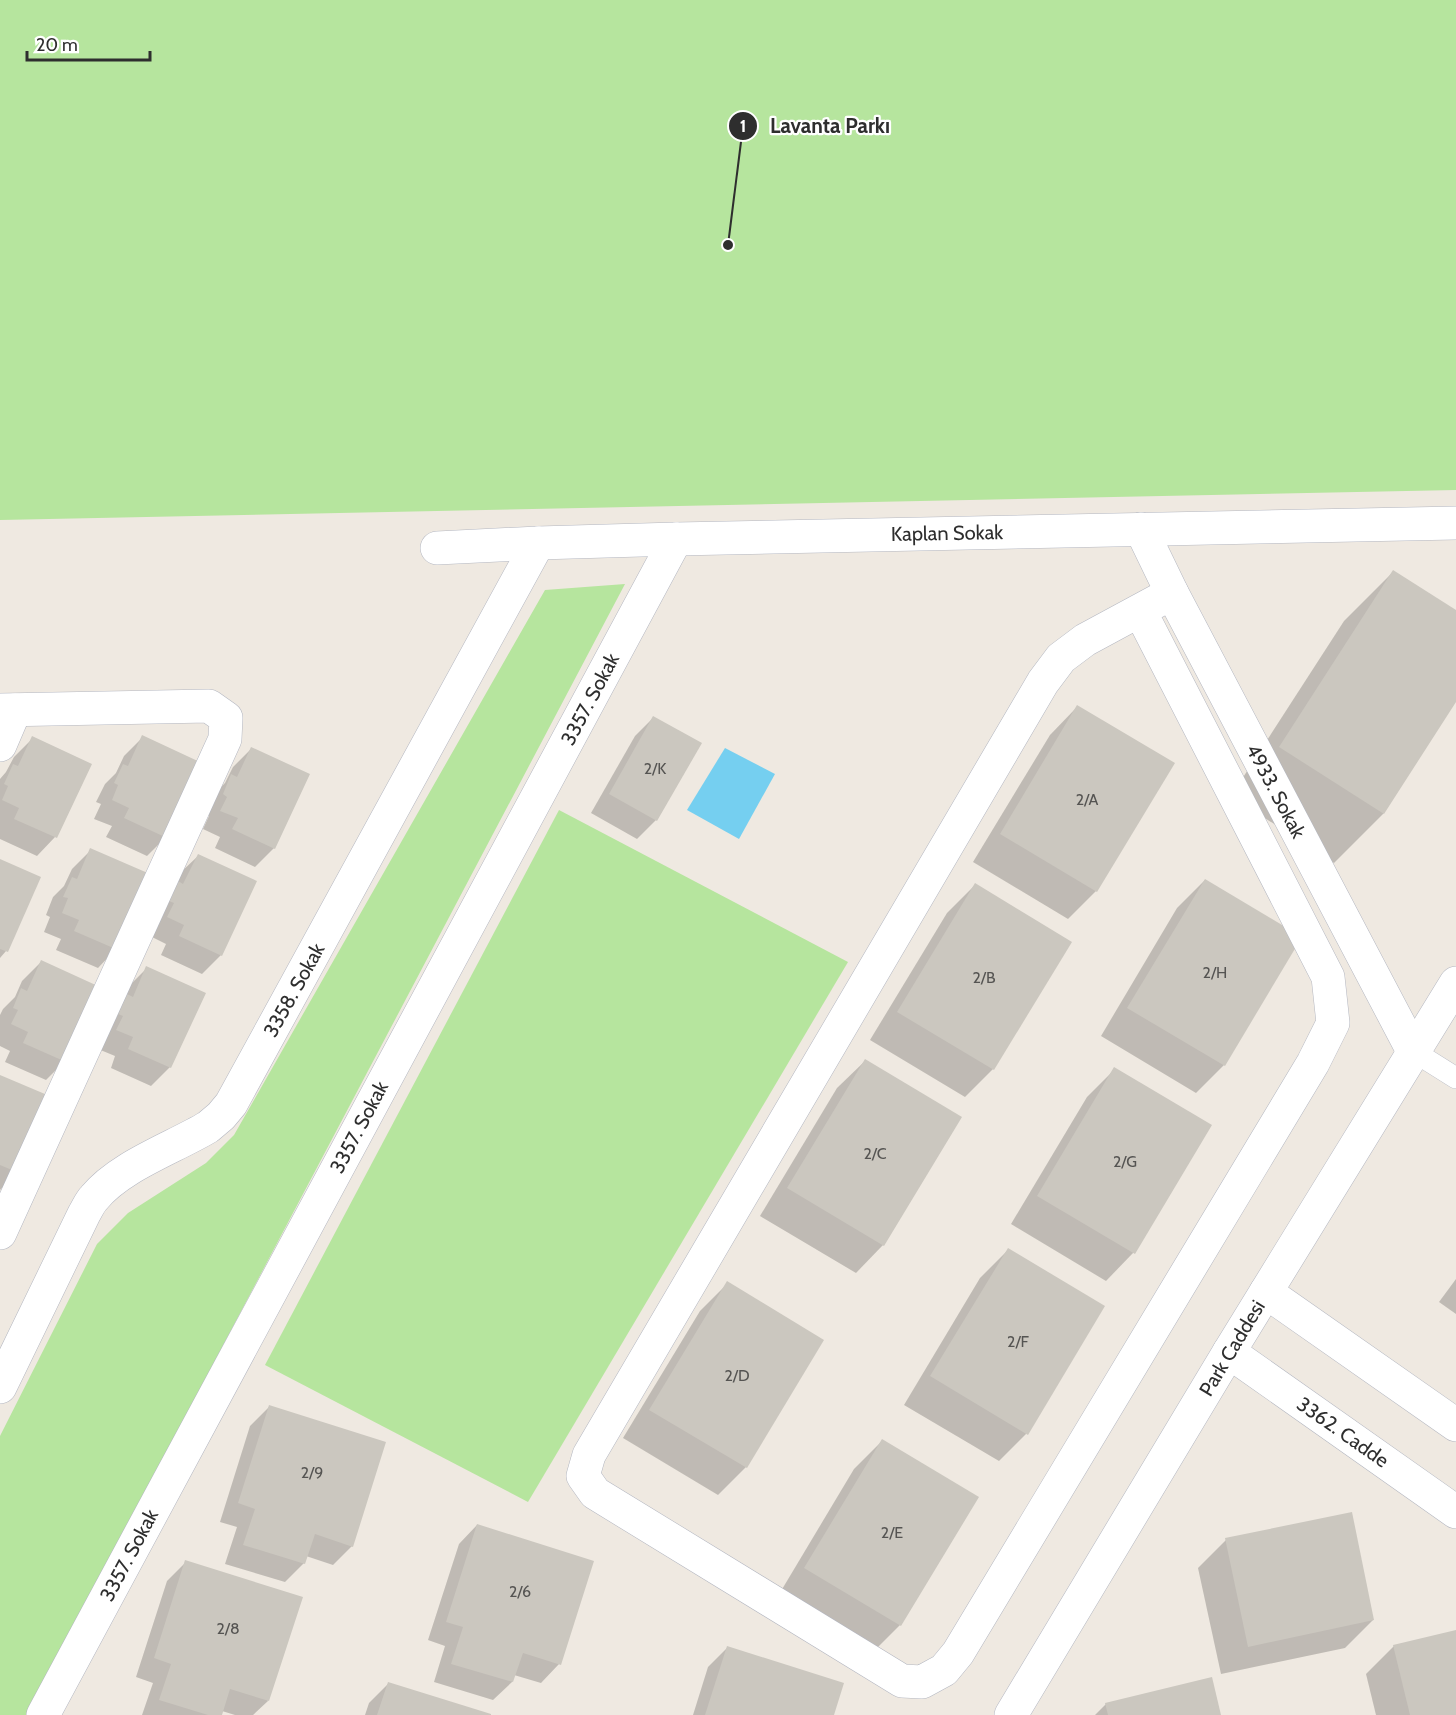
<svg xmlns="http://www.w3.org/2000/svg" width="1456" height="1715" viewBox="0 0 1456 1715" font-family="Cabin,sans-serif">
  <rect width="100%" height="100%" fill="#efe9e1"/>
  <g fill="#b6e59e">
    <polygon points="0,0 1456,0 1456,490 0,520"/>
    <polygon points="625,584 28,1715 0,1715 0,1436 97,1244 128,1213 206,1163 234,1135 545,590"/>
    <polygon points="559,810 848,962 528,1502 265,1365"/>
  </g>
  <polygon fill="#75cff0" points="725,748 775,774 739,839 687,810"/>
  <g fill="#0003">
    <polygon points="1393,572 1456,612 1456,700 1383,814 1334,863 1231,796 1344,621"/>
    <polygon points="1077,707 1096,891 1068,919 973,862 1050,735"/>
    <polygon points="654,717 656,820 637,839 591,813 635,736"/>
    <polygon points="143,737 166,837 147,856 106,837 112,826 94,819 101,804 96,802 105,784 116,773 124,756"/>
    <polygon points="33,738 90,764 55,837 37,856 0,839 0,779 6,772 14,757"/>
    <polygon points="251,749 274,848 255,867 215,848 220,837 203,829 209,816 205,813 213,795 225,783 233,767"/>
    <polygon points="91,850 116,949 98,968 56,950 61,939 44,932 50,917 46,915 53,897 64,886 72,869"/>
    <polygon points="198,856 221,955 202,974 161,955 166,944 150,936 179,874"/>
    <polygon points="0,861 39,878 6,951 0,958"/>
    <polygon points="1205,880 1224,1065 1196,1093 1101,1036 1177,908"/>
    <polygon points="975,885 993,1069 965,1097 870,1040 947,913"/>
    <polygon points="41,962 65,1061 46,1080 5,1062 10,1051 0,1046 0,1015 3,1009 15,997 22,981"/>
    <polygon points="147,968 170,1067 151,1086 111,1068 115,1056 98,1049 128,987"/>
    <polygon points="865,1061 883,1245 856,1273 760,1216 837,1088"/>
    <polygon points="1115,1069 1210,1126 1133,1253 1106,1281 1011,1224 1087,1097"/>
    <polygon points="0,1077 18,1172 0,1190"/>
    <polygon points="1008,1250 1026,1434 999,1461 904,1405 980,1278"/>
    <polygon points="1456,1279 1456,1314 1439,1302"/>
    <polygon points="728,1283 822,1340 746,1467 718,1495 623,1438 700,1311"/>
    <polygon points="269,1407 352,1546 333,1565 306,1556 304,1563 285,1582 225,1564 237,1527 220,1522 250,1426"/>
    <polygon points="882,1441 900,1625 872,1653 778,1596 854,1469"/>
    <polygon points="477,1525 559,1664 541,1683 514,1675 512,1682 493,1700 434,1682 445,1646 428,1640 459,1544"/>
    <polygon points="1226,1540 1373,1620 1345,1648 1221,1674 1198,1568"/>
    <polygon points="186,1562 268,1701 253,1715 235,1715 222,1711 221,1715 142,1715 153,1683 136,1677 167,1581"/>
    <polygon points="1456,1631 1456,1715 1376,1715 1366,1674 1394,1646"/>
    <polygon points="727,1648 832,1715 693,1715 708,1667"/>
    <polygon points="388,1684 488,1715 365,1715 369,1703"/>
    <polygon points="1106,1704 1220,1715 1095,1715"/>
  </g>
  <g fill="#cbc7bf">
    <polygon points="1393,570 1456,610 1456,702 1384,814 1279,747"/>
    <polygon points="1077,705 1175,763 1097,892 1000,834"/>
    <polygon points="653,716 702,743 657,821 609,794"/>
    <polygon points="142,735 202,763 167,838 124,818 129,808 112,800 118,785 114,783 123,764 128,766"/>
    <polygon points="32,736 92,764 57,838 14,819 19,808 2,800 8,786 4,784 13,764 18,766"/>
    <polygon points="251,747 310,774 275,849 232,829 238,818 220,811 227,797 223,794 231,774 237,777"/>
    <polygon points="90,848 150,874 118,950 74,931 79,920 62,913 68,898 63,897 72,877 77,879"/>
    <polygon points="198,854 257,881 222,956 179,936 184,925 167,917 174,903 169,901 178,881 183,884"/>
    <polygon points="0,859 41,877 8,952 0,949"/>
    <polygon points="1205,879 1302,937 1225,1066 1127,1008"/>
    <polygon points="975,883 1072,942 994,1070 897,1012"/>
    <polygon points="41,960 100,987 66,1062 23,1043 28,1032 11,1024 18,1010 13,1008 21,988 27,991"/>
    <polygon points="146,966 206,993 171,1068 128,1049 133,1037 116,1030 123,1016 118,1014 127,994 133,997"/>
    <polygon points="865,1059 962,1117 884,1246 787,1188"/>
    <polygon points="1114,1067 1212,1125 1135,1254 1037,1196"/>
    <polygon points="0,1075 52,1097 19,1173 0,1165"/>
    <polygon points="1008,1248 1105,1306 1028,1435 930,1376"/>
    <polygon points="727,1281 824,1340 747,1468 649,1410"/>
    <polygon points="269,1405 386,1442 353,1547 315,1534 305,1564 243,1545 255,1509 238,1503"/>
    <polygon points="882,1439 979,1497 901,1626 804,1568"/>
    <polygon points="1352,1512 1374,1620 1248,1647 1225,1538"/>
    <polygon points="477,1524 594,1561 561,1665 523,1653 513,1682 451,1664 463,1627 446,1622"/>
    <polygon points="185,1560 303,1597 269,1701 230,1689 222,1715 208,1715 159,1700 171,1664 154,1658"/>
    <polygon points="1456,1630 1456,1715 1410,1715 1393,1645"/>
    <polygon points="727,1646 844,1683 834,1715 705,1715"/>
    <polygon points="1212,1677 1221,1715 1108,1715 1105,1703"/>
    <polygon points="388,1682 491,1714 491,1715 377,1715"/>
  </g>
  <g fill="none" stroke-linecap="round" stroke-linejoin="round">
    <g stroke="#b4b7c1" stroke-width="22">
      <polyline id="lane" points="1413,1051 1456,1078"/>
    </g>
    <g stroke="#b4b7c1" stroke-width="34">
      <g id="street">
        <polyline points="1141,529 1172,593 1413,1051"/>
        <polyline points="437,548 538,543 676,539 1456,523"/>
        <polyline points="1140,611 1328,977 1333,1023 1313,1063 958,1653 944,1670 922,1682 902,1681 595,1493 583,1476 589,1455 1043,682 1061,658 1085,640 1172,593"/>
        <polyline points="0,710 209,706 226,718 225,739 0,1233"/>
        <polyline points="0,745 15,710"/>
        <polyline points="1266,1292 1456,1425"/>
        <polyline points="1229,1352 1456,1512"/>
        <path d="M 0,1387 L 84,1214 C 87,1209 90,1202 94,1198 C 120,1166 173,1148 208,1127 L 221,1116 L 231,1104 L 538,543"/>
        <polyline points="43,1715 676,539"/>
      </g>
    </g>
    <g stroke="#b4b7c1" stroke-width="34">
      <polyline id="secondary" points="1011,1715 1229,1352 1456,983"/>
    </g>
    <use href="#lane" stroke="#fff" stroke-width="21"/>
    <use href="#street" stroke="#fff" stroke-width="33"/>
    <use href="#secondary" stroke="#fff" stroke-width="33"/>
  </g>
  <g text-anchor="middle" dominant-baseline="central" stroke-width="4.5" stroke-linejoin="round" paint-order="stroke">
    <g font-size="16" fill="#555452">
      <text x="655" y="768">2/K</text>
      <text x="1087" y="799">2/A</text>
      <text x="1215" y="972">2/H</text>
      <text x="984" y="977">2/B</text>
      <text x="875" y="1153">2/C</text>
      <text x="1125" y="1161">2/G</text>
      <text x="1018" y="1341">2/F</text>
      <text x="737" y="1375">2/D</text>
      <text x="312" y="1472">2/9</text>
      <text x="892" y="1532">2/E</text>
      <text x="520" y="1591">2/6</text>
      <text x="228" y="1628">2/8</text>
    </g>
    <g font-size="20" fill="#2e2e2e" stroke="#fff">
      <text transform="translate(947 533) rotate(-1)">Kaplan Sokak</text>
      <text transform="translate(590 699) rotate(-62)">3357. Sokak</text>
      <text transform="translate(1276 791) rotate(62)">4933. Sokak</text>
      <text transform="translate(294 990) rotate(-61)">3358. Sokak</text>
      <text transform="translate(359 1127) rotate(-62)">3357. Sokak</text>
      <text transform="translate(1232 1348) rotate(-59)">Park Caddesi</text>
      <text transform="translate(1343 1432) rotate(35)">3362. Cadde</text>
      <text transform="translate(129 1555) rotate(-62)">3357. Sokak</text>
    </g>
  </g>
  <path fill="none" stroke="#2e2e2e" stroke-width="2" d="M728 245L743 126"/>
  <g fill="#2e2e2e" stroke="#fff" stroke-width="2">
    <circle cx="728" cy="245" r="6"/>
    <circle cx="743" cy="126" r="15"/>
  </g>
  <g font-size="18" text-anchor="middle" font-weight="bold" fill="#fff">
    <text x="743" y="132">1</text>
  </g>
  <g font-size="21" text-anchor="middle" font-weight="bold" fill="#2e2e2e" stroke="#fff" stroke-width="4.5" stroke-linejoin="round" paint-order="stroke">
    <text x="830" y="133">Lavanta Parkı</text>
  </g>
  <path d="M27 51v9h123v-9" fill="none" stroke="#2e2e2e" stroke-width="3"/>
  <text x="36" y="51" font-size="18" fill="#2e2e2e" stroke="#ffffff" stroke-width="4.5" paint-order="stroke">20 m</text>
</svg>
